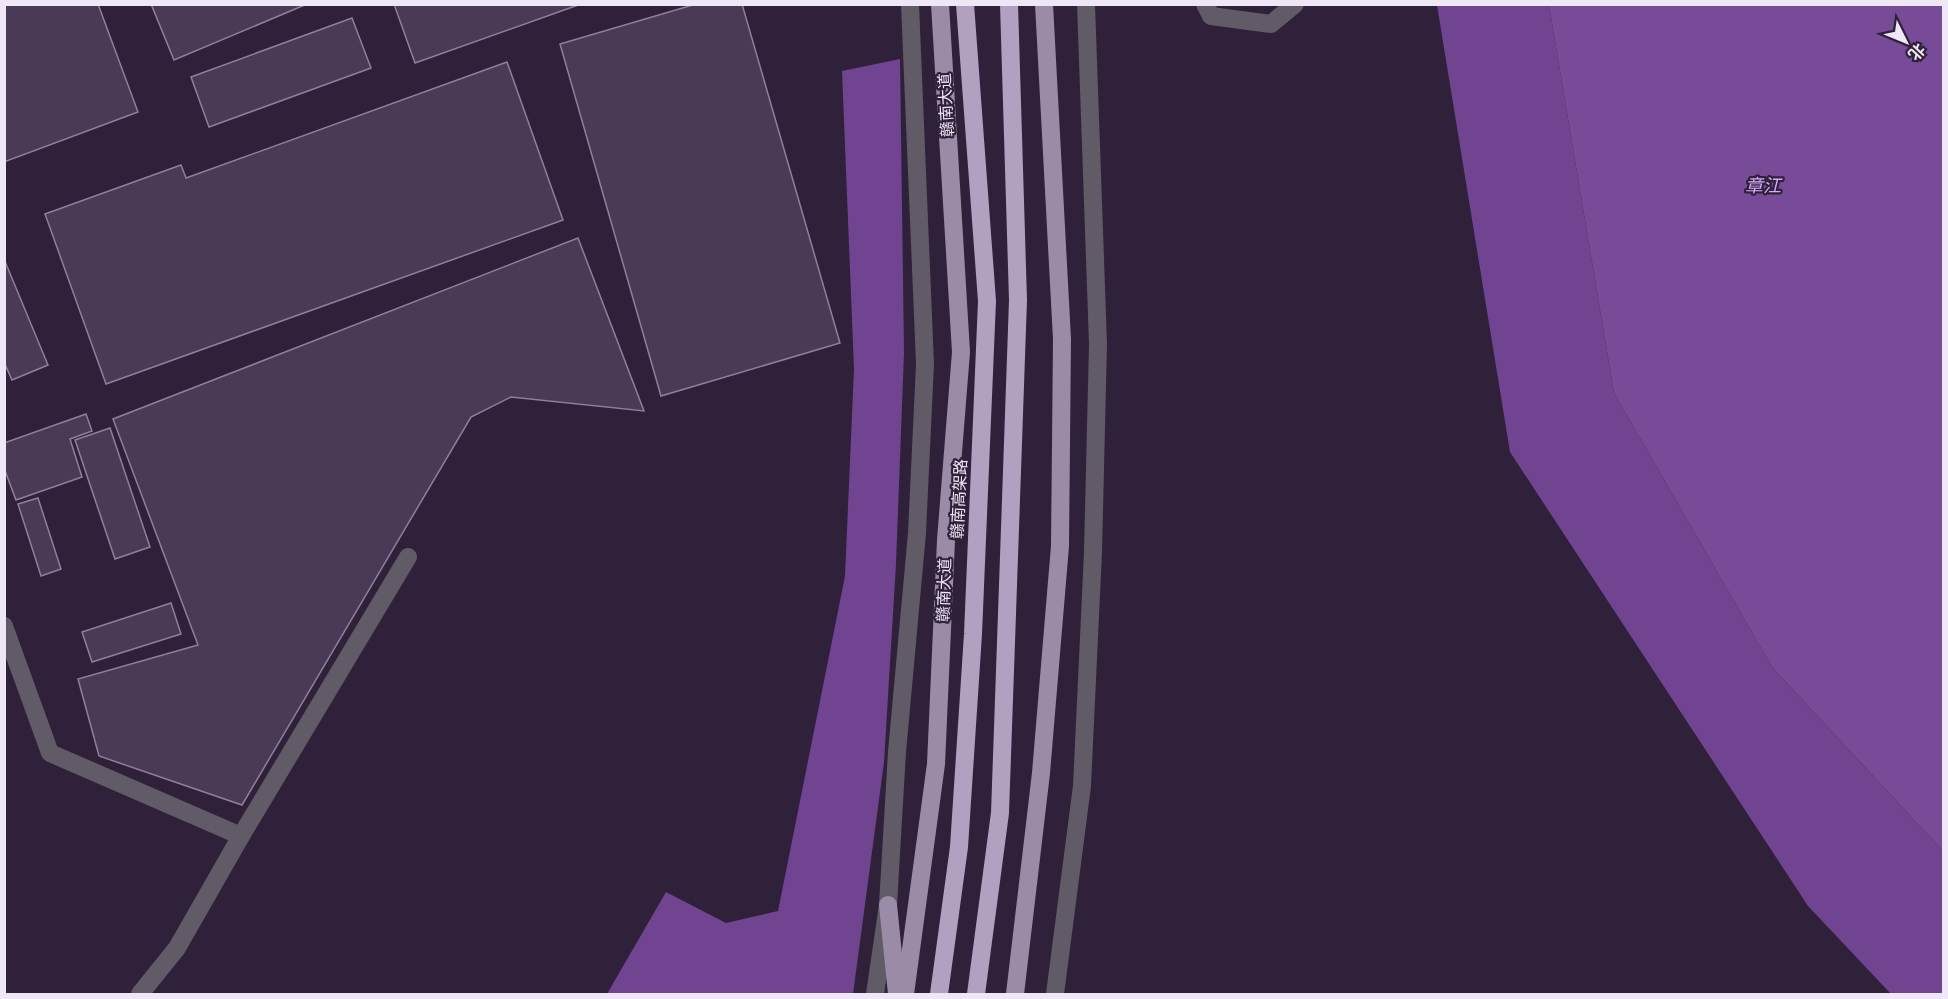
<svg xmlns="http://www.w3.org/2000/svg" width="1948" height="999" viewBox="0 0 1948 999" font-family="Rubik,'Noto Sans SC',sans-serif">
  <rect width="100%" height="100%" fill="#2f2139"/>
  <g fill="#714491">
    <polygon points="1437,5 1549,5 1614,393 1772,667 1943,851 1943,994 1891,994 1808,906 1510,452"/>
    <polygon points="900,59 904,353 896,564 884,762 853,994 607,994 666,892 726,923 778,911 845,576 854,369 842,71"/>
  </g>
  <polygon fill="#784b98" points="1549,5 1943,5 1943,851 1772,667 1614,393"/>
  <g fill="#493b55" stroke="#907f9d" stroke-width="1.5">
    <polygon points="4,4 98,4 138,112 4,162"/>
    <polygon points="151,4 307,4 174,60"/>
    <polygon points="394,4 581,4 415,63"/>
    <polygon points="696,4 742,4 840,343 661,396 560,44"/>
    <polygon points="352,18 371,68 209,127 191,77"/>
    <polygon points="507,62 563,220 106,384 45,214 181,165 186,178"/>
    <polygon points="578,238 644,411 511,397 471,417 242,805 99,756 78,679 198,645 113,419"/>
    <polygon points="4,259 48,365 12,380 4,362"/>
    <polygon points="86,414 92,431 70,439 82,477 16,500 4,468 4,443"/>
    <polygon points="110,428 150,547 115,559 75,440"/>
    <polygon points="38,498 61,569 41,576 18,504"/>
    <polygon points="171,603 181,634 92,662 82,632"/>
  </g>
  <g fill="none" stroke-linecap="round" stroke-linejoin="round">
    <g stroke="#615a67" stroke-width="18">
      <polyline points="1205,4 1211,16 1271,24 1295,4"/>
      <polyline points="4,626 50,753 241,836 177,948 140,994"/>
      <polyline points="241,836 408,557"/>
      <polyline points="875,994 888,905 897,752 917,533 925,364 910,4"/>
      <polyline points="1055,994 1082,786 1093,552 1098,344 1086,4"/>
    </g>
    <g stroke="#9a8ca6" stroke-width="18">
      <polyline points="888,905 897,994"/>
      <polyline points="905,994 936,764 946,540 961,352 940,4"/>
      <polyline points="1015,994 1041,773 1060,546 1062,339 1044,4"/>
    </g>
    <g stroke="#b1a0bf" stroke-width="18">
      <polyline points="939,994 959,847 973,634 987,301 965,4"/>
      <polyline points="976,994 1000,813 1018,300 1009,4"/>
    </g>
  </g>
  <g text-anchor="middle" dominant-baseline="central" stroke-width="4.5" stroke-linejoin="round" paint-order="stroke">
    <g font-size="16" fill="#efe6f6" stroke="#2f2139">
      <text transform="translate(946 105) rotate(-93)">赣南大道</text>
      <text transform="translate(959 499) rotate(-87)">赣南高架路</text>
      <text transform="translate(944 590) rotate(-88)">赣南大道</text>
    </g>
    <g font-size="18" font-style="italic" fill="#d8a9fc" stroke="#2f2139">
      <text x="1763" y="186">章江</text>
    </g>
  </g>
  <rect width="1948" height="999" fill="none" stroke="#efe6f6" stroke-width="12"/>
  <g transform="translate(1906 42) rotate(133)" stroke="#2f2139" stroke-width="4.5" paint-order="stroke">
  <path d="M0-4.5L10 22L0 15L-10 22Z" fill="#efe6f6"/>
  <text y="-9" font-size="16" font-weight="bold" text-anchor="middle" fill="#efe6f6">北</text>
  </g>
</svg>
